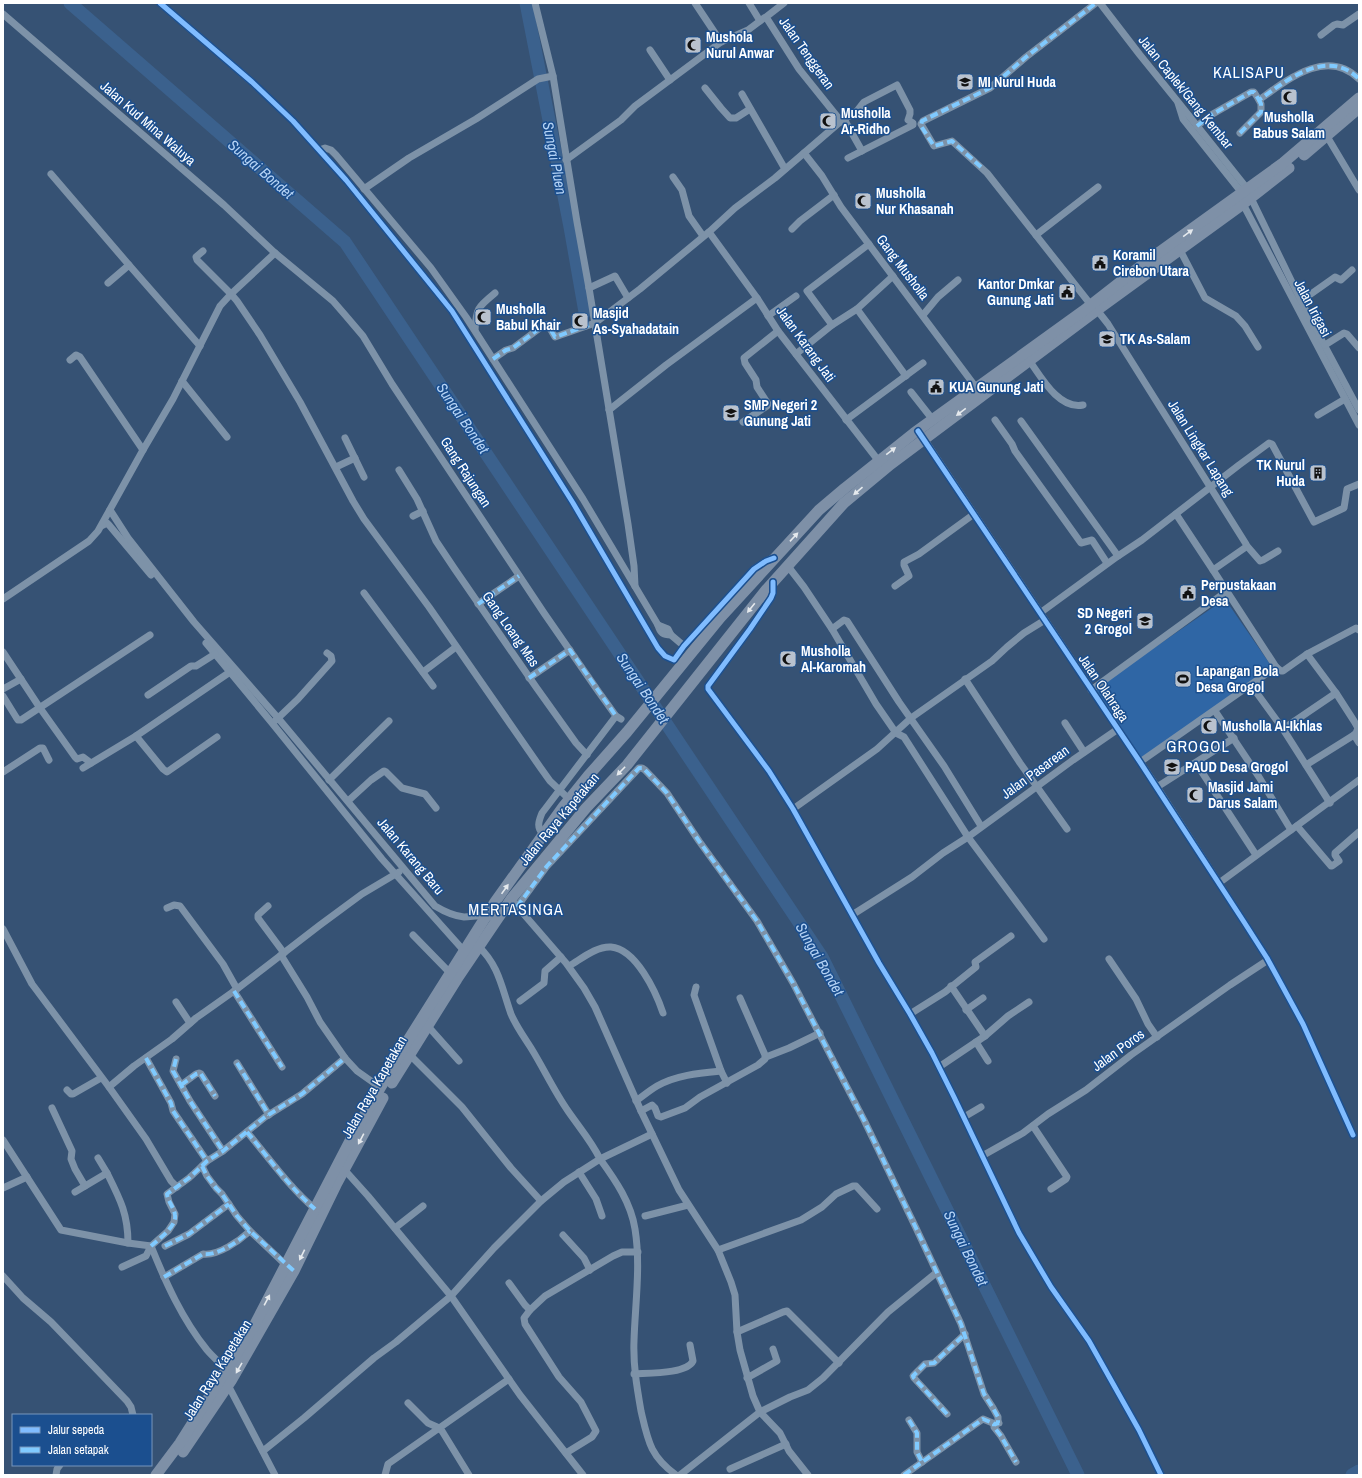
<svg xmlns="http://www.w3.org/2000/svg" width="1362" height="1478" viewBox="0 0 1362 1478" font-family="'Archivo Narrow',sans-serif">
  <rect width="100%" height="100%" fill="#365274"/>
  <polygon fill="#2f66a5" points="1225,599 1272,667 1141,758 1093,690"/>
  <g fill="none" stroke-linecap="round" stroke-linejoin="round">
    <g stroke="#3b618d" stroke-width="13">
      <polyline points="70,3 345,242 822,957 1078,1475"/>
      <polyline points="526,3 570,227 585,312"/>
      <polyline points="1352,1475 1359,1471"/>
    </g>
    <g stroke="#7d92a8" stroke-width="7">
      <polyline points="160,3 252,82 293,121 346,180 452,311 573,503 658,648 665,656 674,660 684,646 754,569 766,561 773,558"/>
      <polyline points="535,3 553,76 577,222 589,288 628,524 634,566 635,586"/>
      <polyline points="695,3 721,42 748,30 760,21"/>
      <polyline points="749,3 760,21 764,18"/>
      <polyline points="784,3 766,17 799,69 840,120 840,122"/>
      <polyline points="1100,3 1140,55 1178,102 1249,191"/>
      <polyline points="3,14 224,205 275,253 333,301 346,316 363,336 392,384 544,613 598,691 616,716 621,719"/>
      <polyline points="1321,35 1334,25 1337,24 1343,25 1359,14"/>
      <polyline points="650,50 670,80"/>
      <polyline points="705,88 721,108 730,118 736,118 750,109"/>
      <polyline points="742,94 785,169"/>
      <polyline points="1178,103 1183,119 1242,193"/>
      <polyline points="844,119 862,151"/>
      <path d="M 1197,126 L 1211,115 L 1251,92 L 1254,92 L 1259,100 C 1287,80 1327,47 1359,79"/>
      <polyline points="1240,133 1261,112 1261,104 1259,100"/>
      <polyline points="1325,133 1359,190"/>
      <path d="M 319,150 L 325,148 L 331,150 L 336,155 L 431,268 L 466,317 L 583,499 L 658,625 C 660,633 663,635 671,635 L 684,646"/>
      <polyline points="804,153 822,176 841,207 978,390"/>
      <polyline points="566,160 621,120 635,106 721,42"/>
      <polyline points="51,174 129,265"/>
      <polyline points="673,177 682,190 689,216 703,236"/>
      <polyline points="364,189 409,158 476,119 538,79 553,76"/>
      <polyline points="1251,198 1307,313 1359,410"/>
      <polyline points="1243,204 1359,425"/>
      <polyline points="792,229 800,221 834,195"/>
      <polyline points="709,232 757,298 778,331 881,464"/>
      <polyline points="1036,235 1098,187"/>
      <polyline points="1180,250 1205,298 1236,316 1245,326 1258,347"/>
      <polyline points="203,251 196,257 197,260 231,294 237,301 260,335 300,402 353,501 364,519 429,607 540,767 550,781 569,799"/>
      <polyline points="108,283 129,265 200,346"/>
      <polyline points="589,288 615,276 628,298"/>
      <polyline points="1301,301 1335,277 1341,280 1352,270"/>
      <polyline points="1091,305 987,173 952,141 934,146 921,124 923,121 990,88 1026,57 1096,3"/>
      <polyline points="857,309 906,376"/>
      <polyline points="1097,310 1108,324 1246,544 1246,547 1213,570 1276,667 1140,762"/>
      <polyline points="923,315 938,297 958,280"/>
      <polyline points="768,316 796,296"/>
      <polyline points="832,325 807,291 869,244"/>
      <path d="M 475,330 C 476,308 478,307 495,293"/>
      <polyline points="1325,345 1344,333 1347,334 1359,348"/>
      <polyline points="796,354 832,325 857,309 893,276"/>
      <polyline points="493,359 506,350 513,348 544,325 548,325 555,337 595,323 640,289 709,232 735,208 775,178 840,122 857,111 864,102 897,85 910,110 910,114 908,120 913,123 913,125 848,158"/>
      <polyline points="70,360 76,355 80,357 143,450"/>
      <path d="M 1029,360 C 1041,377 1059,410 1083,405"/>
      <polyline points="182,381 227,437"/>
      <polyline points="911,392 933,420"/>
      <polyline points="609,410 666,365 757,298"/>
      <polyline points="1318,415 1345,399"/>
      <polyline points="846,420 923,363"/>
      <polyline points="995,420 1012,444 1015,451 1081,543 1092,540 1107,563"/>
      <polyline points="1021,421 1118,556"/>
      <polyline points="743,422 767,406 768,404 757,387 756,380 745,363 744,358 778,331"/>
      <polyline points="922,436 1157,787 1244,922 1267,958 1303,1024 1353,1135"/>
      <polyline points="345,438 364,477"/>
      <polyline points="336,467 355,458"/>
      <polyline points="399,470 417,499 436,541 454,568 536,687 576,743 587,755"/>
      <path d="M 110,510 L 128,538 L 194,622 L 278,718 L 435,906 C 445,912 453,916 464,917 C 473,917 480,914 489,917"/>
      <polyline points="1176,514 1213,570"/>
      <polyline points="413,516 423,511"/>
      <polyline points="103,525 107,523 109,525 151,575"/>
      <polyline points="1247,546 1260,561 1263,560 1278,551"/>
      <polyline points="787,565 804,587 832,629 876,704 896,733 904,737 968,837 1044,939"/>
      <polyline points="773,582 773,593 771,598 750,629 708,686 708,689 769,771 793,809 879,963 910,1014 932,1053 954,1097 1019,1233 1051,1287 1089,1341 1139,1430 1161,1475"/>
      <polyline points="895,586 909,576 904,565 904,562 919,554 974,514"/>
      <polyline points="364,593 433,686"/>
      <polyline points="3,599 89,541 98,531 143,450 173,399 220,306 231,294 275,253"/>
      <polyline points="478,604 519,576"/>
      <polyline points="1040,613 1118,556 1142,540 1239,465 1269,443 1272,444 1314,522 1344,508 1347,489 1359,484"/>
      <polyline points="658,625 668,629 671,635"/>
      <polyline points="832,629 844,620 847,621 899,702 944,766 981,826"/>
      <polyline points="206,643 272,723 382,859 465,952"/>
      <polyline points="3,652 40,708 75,757 77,759 83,757 91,763"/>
      <polyline points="1307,654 1336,693 1354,721 1358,728 1356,733 1354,735 1359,743"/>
      <polyline points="1276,667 1281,671 1283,671 1307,654 1356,628 1359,630"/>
      <polyline points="423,672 456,647"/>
      <polyline points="529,678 570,650"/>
      <polyline points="965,679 1020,763 1067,829"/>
      <polyline points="1251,685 1283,729 1330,803"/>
      <polyline points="3,689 21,679"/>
      <polyline points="1091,690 1227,591"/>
      <polyline points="148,695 191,666 196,666 215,654"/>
      <polyline points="3,696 16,717 18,720 21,720 150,635"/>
      <polyline points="1215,711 1259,777 1291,830"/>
      <polyline points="276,720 298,699 332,661 331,656 327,653"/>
      <polyline points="1065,723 1084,752"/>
      <polyline points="1283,729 1336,693"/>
      <polyline points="136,736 163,769 167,772 217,737"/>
      <polyline points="1196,763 1256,855"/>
      <polyline points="1306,765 1354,735"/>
      <polyline points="83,768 136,736 230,672"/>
      <polyline points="3,772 40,748 43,748 49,760"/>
      <polyline points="329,780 389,721"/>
      <polyline points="1157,787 1234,738"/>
      <polyline points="348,801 371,780 384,771 386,772 402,788 425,794 436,808"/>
      <polyline points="793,809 877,749 911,718 992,661 1007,647 1024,633 1045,620"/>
      <polyline points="1297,826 1331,866 1332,866 1339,861 1335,855 1335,853 1359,832"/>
      <path d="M 543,834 C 536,827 539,821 542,813 L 616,716"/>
      <polyline points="1219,883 1359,780"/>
      <polyline points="515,904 566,963 584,988 595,1007 641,1111 679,1190 718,1250 731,1282 735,1295 737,1332 740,1350 753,1396 760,1412 680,1475"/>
      <polyline points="268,906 258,915 258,918 284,953"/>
      <polyline points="517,907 547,866 639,768 642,768 645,770 667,793 699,841 757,921 793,983 864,1120 916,1228 961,1324 984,1394 993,1408 998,1417 998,1422 994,1425 994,1427 1001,1436 1016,1462"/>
      <polyline points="167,908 174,905 180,906 223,964 237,989"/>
      <polyline points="852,915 912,877 943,853 968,837 1073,760 1118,729"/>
      <polyline points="3,929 32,984 109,1087"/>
      <polyline points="413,935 452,975"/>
      <polyline points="281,955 307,997 320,1022 345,1058 357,1071 381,1088"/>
      <polyline points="1109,959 1136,999 1148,1024 1157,1037"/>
      <path d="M 569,966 C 580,960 596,946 611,947 C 636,949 656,992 663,1013"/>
      <polyline points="951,986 985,1036"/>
      <polyline points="696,987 694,995 695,998 721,1071 727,1083"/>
      <polyline points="234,991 282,1067"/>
      <polyline points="520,1001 544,983 545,971 561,957"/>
      <polyline points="176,1002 190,1023"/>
      <polyline points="966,1010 983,998"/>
      <polyline points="910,1014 945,992 976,967 975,962 1011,936"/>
      <polyline points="426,1024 459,1061"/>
      <polyline points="976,1042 988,1061"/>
      <polyline points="409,1054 462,1107 511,1168 541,1201"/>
      <polyline points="766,1057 789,1048 820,1033"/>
      <polyline points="146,1058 171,1103 173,1111 207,1161"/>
      <polyline points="176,1059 173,1071 190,1101 223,1151"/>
      <polyline points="237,1063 269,1115"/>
      <polyline points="939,1067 985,1036 1008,1016 1029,1002"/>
      <polyline points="181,1085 196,1074 199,1073 201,1074 215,1096"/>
      <polyline points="67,1090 71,1094 73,1094 101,1078"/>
      <path d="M 636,1101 C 643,1096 650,1090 657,1086 C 676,1075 700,1073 721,1071"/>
      <polyline points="52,1108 72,1151 71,1159 75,1169 85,1186"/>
      <polyline points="641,1111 652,1105 655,1108 658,1116 661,1117 685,1108 700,1097 758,1065 765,1059 765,1055 740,998"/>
      <polyline points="964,1117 981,1107"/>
      <polyline points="1033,1126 1067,1177 1066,1179 1051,1189"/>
      <path d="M 247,1132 C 269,1158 289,1187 315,1209"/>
      <path d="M 652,1134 L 600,1159 C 616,1181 631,1203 635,1229 C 641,1266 635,1305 634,1341 C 633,1365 637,1388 641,1411 C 648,1441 650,1456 676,1475"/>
      <path d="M 3,1140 L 61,1230 L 128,1243 L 151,1246 C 166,1283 182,1319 207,1350 C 213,1357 220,1363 227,1370"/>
      <polyline points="982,1156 1023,1133 1048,1114 1086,1090 1131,1055 1230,985 1268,960"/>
      <polyline points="98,1158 107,1173"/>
      <polyline points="202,1166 207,1161 223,1151 265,1117 302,1094 345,1058"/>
      <polyline points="342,1167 368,1196 451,1296 520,1395 583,1475"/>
      <polyline points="579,1172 596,1199 602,1216"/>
      <polyline points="177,1187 171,1181 146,1139 109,1087 134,1066 172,1039 196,1018 237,989 320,925 362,894 399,872"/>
      <polyline points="3,1188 27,1177"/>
      <path d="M 75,1192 L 107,1173 C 120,1199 128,1214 128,1243"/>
      <polyline points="645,1216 688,1205"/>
      <polyline points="395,1228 423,1206"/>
      <polyline points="563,1235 584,1258 590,1270"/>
      <polyline points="165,1246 189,1234 229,1204"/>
      <polyline points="718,1250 801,1220 822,1207 836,1194 853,1186 856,1186 877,1209"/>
      <polyline points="122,1267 146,1256 151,1246 168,1231 174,1222 175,1214 169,1202 167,1194 189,1178 202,1166 207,1176 216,1188 222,1194 237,1216 250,1231 288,1267"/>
      <polyline points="3,1276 23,1298 51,1322 127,1401 131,1407 133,1415"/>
      <path d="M 164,1277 L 203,1254 C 218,1256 239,1241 250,1231"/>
      <polyline points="509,1283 525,1305 530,1310 545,1296 613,1256 622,1252 638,1252"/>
      <polyline points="530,1310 524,1318 525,1324 559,1377 581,1402 596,1431 592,1437 566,1453"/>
      <polyline points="737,1332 783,1312 787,1311 839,1363"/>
      <path d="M 634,1374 C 648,1373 687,1374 693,1361 L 690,1345"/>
      <polyline points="747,1378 777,1361 773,1349"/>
      <polyline points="228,1385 275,1475"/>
      <polyline points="408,1403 428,1423 437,1427 442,1431 469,1475"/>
      <polyline points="947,1414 914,1378 913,1376 925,1364 934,1363 965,1334"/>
      <polyline points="909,1420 917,1433 917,1452 922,1462"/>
      <path d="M 263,1451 L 304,1418 L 374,1358 L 396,1342 L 451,1296 L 494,1248 L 541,1201 L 564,1182 L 600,1159 C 592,1142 579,1127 568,1111 C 554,1091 544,1069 531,1048 C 524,1037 516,1026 511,1014 C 502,989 499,965 478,946"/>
      <polyline points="730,1469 786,1444"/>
      <polyline points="56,1475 57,1469 60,1465"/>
      <polyline points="385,1475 388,1464 509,1379"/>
      <polyline points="808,1475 789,1451 780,1433 760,1412 790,1397 808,1390 823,1378 888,1312 936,1273"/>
      <polyline points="904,1475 983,1419 995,1424 999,1423"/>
    </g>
    <g stroke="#7e90a7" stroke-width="11">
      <polyline points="1304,155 1359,108"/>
      <polyline points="392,1083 457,979 511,899 586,808 627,765 766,590 844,503 891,464 1097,310 1243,204 1289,168"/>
      <polyline points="183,1452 231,1381 294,1271 336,1185 383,1098"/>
      <polyline points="156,1475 180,1443 254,1326 353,1135 405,1045 495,902 563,807 588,776 627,732 720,618 819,510 845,488 914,433 1083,311 1147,261 1283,163 1359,98"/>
    </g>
    <g stroke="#80caff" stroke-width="4" stroke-dasharray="8 4" stroke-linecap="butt">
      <path d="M 1197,126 L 1211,115 L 1251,92 L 1254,92 L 1259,100 C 1287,80 1327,47 1359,79"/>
      <polyline points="1240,133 1261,112 1261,104 1259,100"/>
      <polyline points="981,167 952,141 934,146 921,126 922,121 990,88 1026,57 1096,3"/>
      <polyline points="493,359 506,350 513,348 544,325 548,325 555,337 589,325"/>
      <polyline points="478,604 519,576"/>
      <polyline points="529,678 570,650 616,716"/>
      <polyline points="517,907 547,866 639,768 642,768 645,770 667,793 699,841 757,921 793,983 864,1120 916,1228 961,1324 984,1394 993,1408 998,1417 998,1422 994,1425 994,1427 1001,1436 1016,1462"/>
      <polyline points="234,991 282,1067"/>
      <polyline points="146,1058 171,1103 173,1111 207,1161"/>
      <polyline points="176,1059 173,1071 190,1101 223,1151"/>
      <polyline points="237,1063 269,1115"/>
      <polyline points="181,1085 196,1074 199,1073 201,1074 215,1096"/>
      <path d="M 247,1132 C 269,1158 289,1187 315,1209"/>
      <polyline points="202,1166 207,1161 223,1151 265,1117 302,1094 345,1058"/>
      <path d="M 151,1246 C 159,1239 177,1226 175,1215 C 174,1207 168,1202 167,1194 L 189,1178 L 202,1166 L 207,1176 L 216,1188 L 222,1194 L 237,1216 L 250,1231 L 294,1271"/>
      <polyline points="165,1246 189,1234 229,1204"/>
      <path d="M 164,1277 L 203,1254 C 218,1256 239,1241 250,1231"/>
      <polyline points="947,1414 914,1378 913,1376 925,1364 934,1363 965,1334"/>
      <polyline points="909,1420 917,1433 917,1452 922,1462"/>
      <polyline points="904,1475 983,1419 995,1424 999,1423"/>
    </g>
    <g stroke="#1b4f8f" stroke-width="8">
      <g id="cycleway">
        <polyline points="160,3 252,82 293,121 346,180 452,311 573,503 658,648 665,656 674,660 684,646 754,569 766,561 774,558"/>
        <polyline points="918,431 1140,762 1244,922 1267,958 1303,1024 1353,1135"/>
        <polyline points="773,582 773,593 771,598 750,629 708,686 708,689 769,771 793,809 879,963 910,1014 932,1053 954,1097 1019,1233 1051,1287 1089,1341 1139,1430 1161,1475"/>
      </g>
    </g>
    <use href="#cycleway" stroke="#80bcff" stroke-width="5"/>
  </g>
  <defs><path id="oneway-solid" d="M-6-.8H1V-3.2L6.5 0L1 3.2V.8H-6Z"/></defs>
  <g fill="#e5e9ed">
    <use href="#oneway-solid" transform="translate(1188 233) rotate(-36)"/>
    <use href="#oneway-solid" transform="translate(961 412) rotate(143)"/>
    <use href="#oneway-solid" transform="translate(891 451) rotate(-37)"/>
    <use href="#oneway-solid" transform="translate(858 491) rotate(139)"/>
    <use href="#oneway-solid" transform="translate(794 537) rotate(-47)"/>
    <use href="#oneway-solid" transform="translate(751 608) rotate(129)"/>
    <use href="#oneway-solid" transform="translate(621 771) rotate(134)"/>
    <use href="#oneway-solid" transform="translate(505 889) rotate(-55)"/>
    <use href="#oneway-solid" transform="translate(361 1139) rotate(118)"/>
    <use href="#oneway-solid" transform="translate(302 1255) rotate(116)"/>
    <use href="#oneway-solid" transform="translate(267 1300) rotate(-62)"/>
    <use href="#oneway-solid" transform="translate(239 1368) rotate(120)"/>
  </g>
  <defs>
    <g id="mosque-square" transform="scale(0.9)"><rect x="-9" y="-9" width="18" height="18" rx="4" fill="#b9c2ce" stroke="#1b4f8f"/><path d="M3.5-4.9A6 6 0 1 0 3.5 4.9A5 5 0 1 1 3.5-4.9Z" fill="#111"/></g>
    <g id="school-square" transform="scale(0.9)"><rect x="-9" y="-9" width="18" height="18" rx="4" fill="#b9c2ce" stroke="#1b4f8f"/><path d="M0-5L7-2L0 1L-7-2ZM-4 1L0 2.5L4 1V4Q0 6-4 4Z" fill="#111"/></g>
    <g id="civic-square" transform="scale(0.9)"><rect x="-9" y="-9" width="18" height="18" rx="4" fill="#b9c2ce" stroke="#1b4f8f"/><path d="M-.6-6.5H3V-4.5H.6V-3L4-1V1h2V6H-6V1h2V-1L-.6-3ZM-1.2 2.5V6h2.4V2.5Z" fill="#111"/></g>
    <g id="building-square" transform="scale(0.9)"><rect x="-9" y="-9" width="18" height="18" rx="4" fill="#b9c2ce" stroke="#1b4f8f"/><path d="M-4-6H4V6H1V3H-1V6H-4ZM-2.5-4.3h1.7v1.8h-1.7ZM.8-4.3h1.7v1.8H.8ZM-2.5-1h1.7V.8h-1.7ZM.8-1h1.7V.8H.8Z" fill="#111"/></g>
    <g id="stadium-square" transform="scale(0.9)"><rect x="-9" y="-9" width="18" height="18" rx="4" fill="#b9c2ce" stroke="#1b4f8f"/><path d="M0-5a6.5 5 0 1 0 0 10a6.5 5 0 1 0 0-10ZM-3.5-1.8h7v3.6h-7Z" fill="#111"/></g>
  </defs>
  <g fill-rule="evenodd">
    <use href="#mosque-square" x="693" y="45"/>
    <use href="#school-square" x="965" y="82"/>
    <use href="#mosque-square" x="1289" y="97"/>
    <use href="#mosque-square" x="828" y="121"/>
    <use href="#mosque-square" x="863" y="201"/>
    <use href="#civic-square" x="1100" y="263"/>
    <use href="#civic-square" x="1067" y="292"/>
    <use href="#mosque-square" x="483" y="317"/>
    <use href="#mosque-square" x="580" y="321"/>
    <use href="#school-square" x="1107" y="339"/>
    <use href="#civic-square" x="936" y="387"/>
    <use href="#school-square" x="731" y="413"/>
    <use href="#building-square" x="1318" y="473"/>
    <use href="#civic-square" x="1188" y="593"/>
    <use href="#school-square" x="1145" y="621"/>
    <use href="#mosque-square" x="788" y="659"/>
    <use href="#stadium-square" x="1183" y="679"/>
    <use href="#mosque-square" x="1209" y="726"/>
    <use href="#school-square" x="1172" y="767"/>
    <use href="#mosque-square" x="1195" y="795"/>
  </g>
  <g text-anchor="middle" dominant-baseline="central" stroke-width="3" stroke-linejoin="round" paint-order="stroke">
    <g font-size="14" font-weight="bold" fill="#fff" stroke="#1b4f8f" text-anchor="start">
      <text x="706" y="37">Mushola<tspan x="706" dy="16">Nurul Anwar</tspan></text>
      <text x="978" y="82">MI Nurul Huda</text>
      <text x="841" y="113">Musholla<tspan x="841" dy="16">Ar-Ridho</tspan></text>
      <text x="1289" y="117" text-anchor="middle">Musholla<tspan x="1289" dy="16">Babus Salam</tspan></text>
      <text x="876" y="193">Musholla<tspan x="876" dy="16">Nur Khasanah</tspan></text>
      <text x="1113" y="255">Koramil<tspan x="1113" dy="16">Cirebon Utara</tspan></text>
      <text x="1054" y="284" text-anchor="end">Kantor Dmkar<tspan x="1054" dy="16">Gunung Jati</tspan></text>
      <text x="496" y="309">Musholla<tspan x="496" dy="16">Babul Khair</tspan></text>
      <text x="593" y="313">Masjid<tspan x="593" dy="16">As-Syahadatain</tspan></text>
      <text x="1120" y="339">TK As-Salam</text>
      <text x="949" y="387">KUA Gunung Jati</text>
      <text x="744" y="405">SMP Negeri 2<tspan x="744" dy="16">Gunung Jati</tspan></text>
      <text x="1305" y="465" text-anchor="end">TK Nurul<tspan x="1305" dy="16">Huda</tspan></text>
      <text x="1201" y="585">Perpustakaan<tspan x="1201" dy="16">Desa</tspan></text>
      <text x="1132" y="613" text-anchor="end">SD Negeri<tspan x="1132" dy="16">2 Grogol</tspan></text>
      <text x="801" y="651">Musholla<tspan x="801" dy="16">Al-Karomah</tspan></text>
      <text x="1196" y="671">Lapangan Bola<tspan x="1196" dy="16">Desa Grogol</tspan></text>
      <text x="1222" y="726">Musholla Al-Ikhlas</text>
      <text x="1185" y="767">PAUD Desa Grogol</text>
      <text x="1208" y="787">Masjid Jami<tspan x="1208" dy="16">Darus Salam</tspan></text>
    </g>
    <g font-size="14" fill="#fff" stroke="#1b4f8f">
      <text transform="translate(807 53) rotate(55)">Jalan Tenggeran</text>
      <text transform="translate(1186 92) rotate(51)">Jalan Caplek/Gang Kembar</text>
      <text transform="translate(148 123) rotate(41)">Jalan Kud Mina Waluya</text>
      <text transform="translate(903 267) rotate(53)">Gang Musholla</text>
      <text transform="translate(1313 308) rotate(62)">Jalan Irigasi</text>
      <text transform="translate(806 344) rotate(54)">Jalan Karang Jati</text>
      <text transform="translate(1201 448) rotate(58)">Jalan Lingkar Lapang</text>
      <text transform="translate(466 472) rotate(57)">Gang Rajungan</text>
      <text transform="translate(511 629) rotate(55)">Gang Loang Mas</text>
      <text transform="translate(1104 688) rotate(56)">Jalan Olahraga</text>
      <text transform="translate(1035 772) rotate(-36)">Jalan Pasarean</text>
      <text transform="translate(559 819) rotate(-50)">Jalan Raya Kapetakan</text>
      <text transform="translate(411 856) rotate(50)">Jalan Karang Baru</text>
      <text transform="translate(1118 1050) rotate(-36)">Jalan Poros</text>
      <text transform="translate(374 1087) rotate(-60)">Jalan Raya Kapetakan</text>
      <text transform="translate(217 1370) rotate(-58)">Jalan Raya Kapetakan</text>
    </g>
    <g font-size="15" font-style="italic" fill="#b5d3f5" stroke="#1b4f8f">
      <text transform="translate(555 158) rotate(79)">Sungai Pluen</text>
      <text transform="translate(261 169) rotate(41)">Sungai Bondet</text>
      <text transform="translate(463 418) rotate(56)">Sungai Bondet</text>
      <text transform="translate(643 688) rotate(56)">Sungai Bondet</text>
      <text transform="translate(820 959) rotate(60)">Sungai Bondet</text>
      <text transform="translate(966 1248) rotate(64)">Sungai Bondet</text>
    </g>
    <g font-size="16" letter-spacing="1" fill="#fff" stroke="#1b4f8f">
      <text x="1249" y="72">KALISAPU</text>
      <text x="1198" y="746">GROGOL</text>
      <text x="516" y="909">MERTASINGA</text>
    </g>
  </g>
  <rect width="1362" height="1478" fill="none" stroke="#ffffff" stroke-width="8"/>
  <rect x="12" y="1414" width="140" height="52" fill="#1b4f8f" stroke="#7695bc"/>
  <rect x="20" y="1427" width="20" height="6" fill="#80bcff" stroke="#7695bc"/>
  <text x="48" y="1434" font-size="12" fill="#ffffff">Jalur sepeda</text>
  <rect x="20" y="1447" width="20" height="6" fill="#80caff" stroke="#7695bc"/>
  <text x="48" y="1454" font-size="12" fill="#ffffff">Jalan setapak</text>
</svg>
